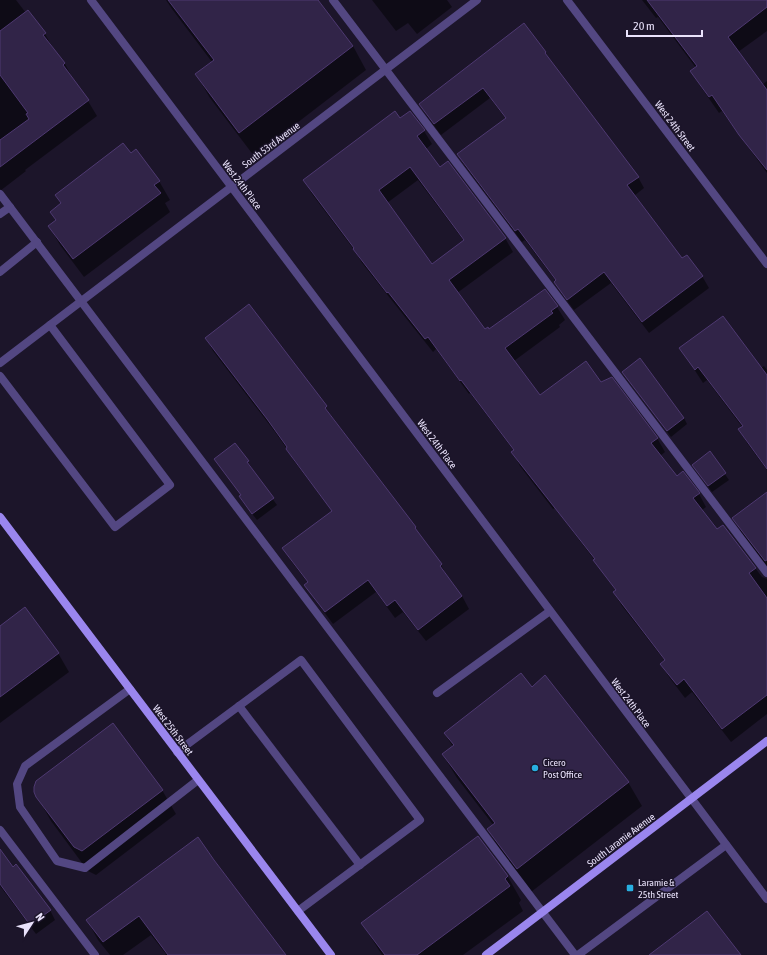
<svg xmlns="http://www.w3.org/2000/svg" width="767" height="955" viewBox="0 0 767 955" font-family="'Asap Condensed',sans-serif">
  <rect width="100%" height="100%" fill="#1c152a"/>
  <g fill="#0007" fill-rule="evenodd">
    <polygon points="0,0 16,0 26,13 28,11 45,34 54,50 65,64 73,79 73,80 88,101 97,116 25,170 26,171 0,191"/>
    <polygon points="166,0 317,0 353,46 366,70 254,156 210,98 196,74 212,62 172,9"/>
    <polygon points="372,0 447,0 452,7 417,34 408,23 396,31"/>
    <polygon points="642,0 767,0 767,31 738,52 762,85 767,81 767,173 722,111 719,113 701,87 692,71 696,68 658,17 656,18"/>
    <polygon points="524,24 545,53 552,64 638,177 644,188 634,196 682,260 702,276 709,288 649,333 611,283 574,310 562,294 555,282 556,281 525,240 522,242 465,166 458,155 506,119 490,98 441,135 427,116 420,104"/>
    <path d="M 410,112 L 424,131 L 432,144 L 426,149 L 440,168 L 505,238 L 513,252 L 457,293 L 485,330 L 489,330 L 544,290 L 557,307 L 565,320 L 559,325 L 560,327 L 514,361 L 540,397 L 601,383 L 657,438 L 665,452 L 660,456 L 676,478 L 699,494 L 706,507 L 702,510 L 717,531 L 723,526 L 762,577 L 767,579 L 767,714 L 731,742 L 692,692 L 685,698 L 669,677 L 661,664 L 665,661 L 622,606 L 614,593 L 616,591 L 596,562 L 555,508 L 553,509 L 520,466 L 513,452 L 514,451 L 470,393 L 469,394 L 436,349 L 433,352 L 362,263 L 355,251 L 312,194 L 304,180 ZM 418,180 L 464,241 L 432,265 L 387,203 Z"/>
    <polygon points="131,154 159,181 170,200 165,203 170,212 84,277 60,245 49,226 56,221 51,212 61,204 56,196"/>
    <polygon points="249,305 415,528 441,565 448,578 462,596 469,609 426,641 403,612 395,618 376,592 333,624 313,597 306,585 308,583 291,561 284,549 333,512 294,461 287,449 275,432 213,351 206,338"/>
    <polygon points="681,349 761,368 764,366 767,370 767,470 747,443 740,430 743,428 707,380 703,383"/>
    <polygon points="623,372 684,418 687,424 671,437"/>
    <polygon points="235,444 248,462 252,468 251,469 277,505 257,520 243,502 240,496 241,495 215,459"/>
    <polygon points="710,453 729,480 712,492 697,471"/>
    <polygon points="767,493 767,566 741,532 734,518"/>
    <polygon points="0,627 58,653 69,672 0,723"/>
    <polygon points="445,734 628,782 642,806 531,892 502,853 488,830 494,826 457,778 443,755 453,747"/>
    <polygon points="162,790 176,814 96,875 88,871 51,821 37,796"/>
    <polygon points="478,837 508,877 521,900 519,903 523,911 463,955 382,955 362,923"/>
    <polygon points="198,838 285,955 165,955 166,954 151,935 123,955 110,955 98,940 87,920"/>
    <polygon points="0,851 13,868 50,910 55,920 36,934 0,886"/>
  </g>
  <g fill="#312448" stroke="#4e3971" fill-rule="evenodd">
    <polygon points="168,0 318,0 353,46 239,133 195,74 214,60"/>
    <polygon points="647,0 767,0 767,7 728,37 767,90 767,170 739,135 712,95 709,97 690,71 697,66"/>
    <polygon points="28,10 46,33 43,35 65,63 63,65 89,100 0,167 0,140 29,119 26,114 28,113 0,75 0,31"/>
    <polygon points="524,23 546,52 545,53 639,177 627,185 682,258 687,255 703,276 642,322 604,272 567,300 554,282 556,280 518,229 515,231 457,154 506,118 483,88 434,124 419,104"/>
    <path d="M 395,111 L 400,118 L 410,111 L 425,130 L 417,136 L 440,167 L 448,161 L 506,238 L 449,280 L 485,329 L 488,327 L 489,329 L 545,289 L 558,306 L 551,311 L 553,313 L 505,348 L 540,395 L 586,361 L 601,382 L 612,377 L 658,438 L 651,443 L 677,476 L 683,471 L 700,493 L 693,498 L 717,529 L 723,525 L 756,568 L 749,573 L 767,598 L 767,695 L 722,729 L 684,679 L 677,685 L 660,664 L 665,660 L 613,592 L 616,590 L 593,560 L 595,559 L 511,452 L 514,450 L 461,380 L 460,381 L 428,337 L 425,339 L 388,292 L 387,293 L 353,249 L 354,248 L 303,180 ZM 410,167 L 464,240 L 432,264 L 379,190 Z"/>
    <polygon points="123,143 131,153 136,149 160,181 154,185 161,193 73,259 48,226 56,220 50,212 61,203 55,195"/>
    <polygon points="249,304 327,406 325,408 416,527 415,528 442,564 440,566 462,596 418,630 395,600 387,606 368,580 325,612 304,585 308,582 282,548 332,511 286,449 287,447 267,419 205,338"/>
    <polygon points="723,316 767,375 767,469 738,429 743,426 698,367 695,370 679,348"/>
    <polygon points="640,358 684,418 667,431 622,372"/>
    <polygon points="235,443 249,461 247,462 274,498 252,514 239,496 241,495 214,459"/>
    <polygon points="710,451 726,473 708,486 692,465"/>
    <polygon points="767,492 767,560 765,561 732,518"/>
    <polygon points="25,607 59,653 0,697 0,626"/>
    <polygon points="521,673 532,687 545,675 629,782 517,869 487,829 495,823 442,754 454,745 444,733"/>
    <polygon points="113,723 163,790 82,851 74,847 36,797 34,792 34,787 36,781"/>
    <polygon points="478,836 508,876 505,879 510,886 417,955 385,955 361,923"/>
    <polygon points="198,837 214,860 286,955 168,955 139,916 103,942 86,920"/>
    <polygon points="0,849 13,867 16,864 51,910 30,925 0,884"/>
    <polygon points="707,911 741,955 649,955"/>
  </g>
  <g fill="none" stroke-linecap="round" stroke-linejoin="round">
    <g stroke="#534782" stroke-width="8">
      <polyline points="333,0 767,573"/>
      <polyline points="0,194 575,955"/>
      <polyline points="0,214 10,207"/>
      <polyline points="0,272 37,242"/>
      <polyline points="0,376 115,527 170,485 50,325"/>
      <polyline points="130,689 25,766 17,784 20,807 57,861 85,868 198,780"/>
      <polyline points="437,693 550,611"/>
      <polyline points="239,706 360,865"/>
      <polyline points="177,752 301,660 420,820 298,911"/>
      <polyline points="0,830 95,955"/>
      <polyline points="578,955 726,845"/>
    </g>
    <g stroke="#534782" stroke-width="8">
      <polyline points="91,0 767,899"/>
      <polyline points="567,0 767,264"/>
      <polyline points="0,363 477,0"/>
    </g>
    <g stroke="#9a86ee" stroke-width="8">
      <polyline points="0,517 331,955"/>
      <polyline points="486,955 767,741"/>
    </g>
  </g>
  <g fill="#28afe0" stroke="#1c152a" stroke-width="1.5">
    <circle cx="535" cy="768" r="4"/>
    <rect x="626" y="884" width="8" height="8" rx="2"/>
  </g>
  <g text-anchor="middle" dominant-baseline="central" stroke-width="3" stroke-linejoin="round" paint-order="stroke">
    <g font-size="10" fill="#e9e2fb" stroke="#1c152a">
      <text transform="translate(675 126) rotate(53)">West 24th Street</text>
      <text transform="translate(271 145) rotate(-37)">South 53rd Avenue</text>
      <text transform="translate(242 185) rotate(53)">West 24th Place</text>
      <text transform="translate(437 444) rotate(53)">West 24th Place</text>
      <text transform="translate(631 703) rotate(53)">West 24th Place</text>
      <text transform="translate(173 730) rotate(53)">West 25th Street</text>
      <text transform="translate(621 840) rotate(-37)">South Laramie Avenue</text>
    </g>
    <g font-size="10" fill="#e9e2fb" stroke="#1c152a" text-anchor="start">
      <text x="543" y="762">Cicero<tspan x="543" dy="12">Post Office</tspan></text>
      <text x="638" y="882">Laramie &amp;<tspan x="638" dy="12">25th Street</tspan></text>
    </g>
  </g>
  <g transform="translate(32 923) rotate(54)" stroke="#1c152a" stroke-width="3" paint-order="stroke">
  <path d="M0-3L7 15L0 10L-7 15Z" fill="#e9e2fb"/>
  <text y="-6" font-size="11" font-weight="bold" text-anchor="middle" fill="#e9e2fb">N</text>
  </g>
  <path d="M627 30v6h75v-6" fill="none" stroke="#e9e2fb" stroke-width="2"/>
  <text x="633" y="30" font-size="12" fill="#e9e2fb" stroke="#1c152a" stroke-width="3" paint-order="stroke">20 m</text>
</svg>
